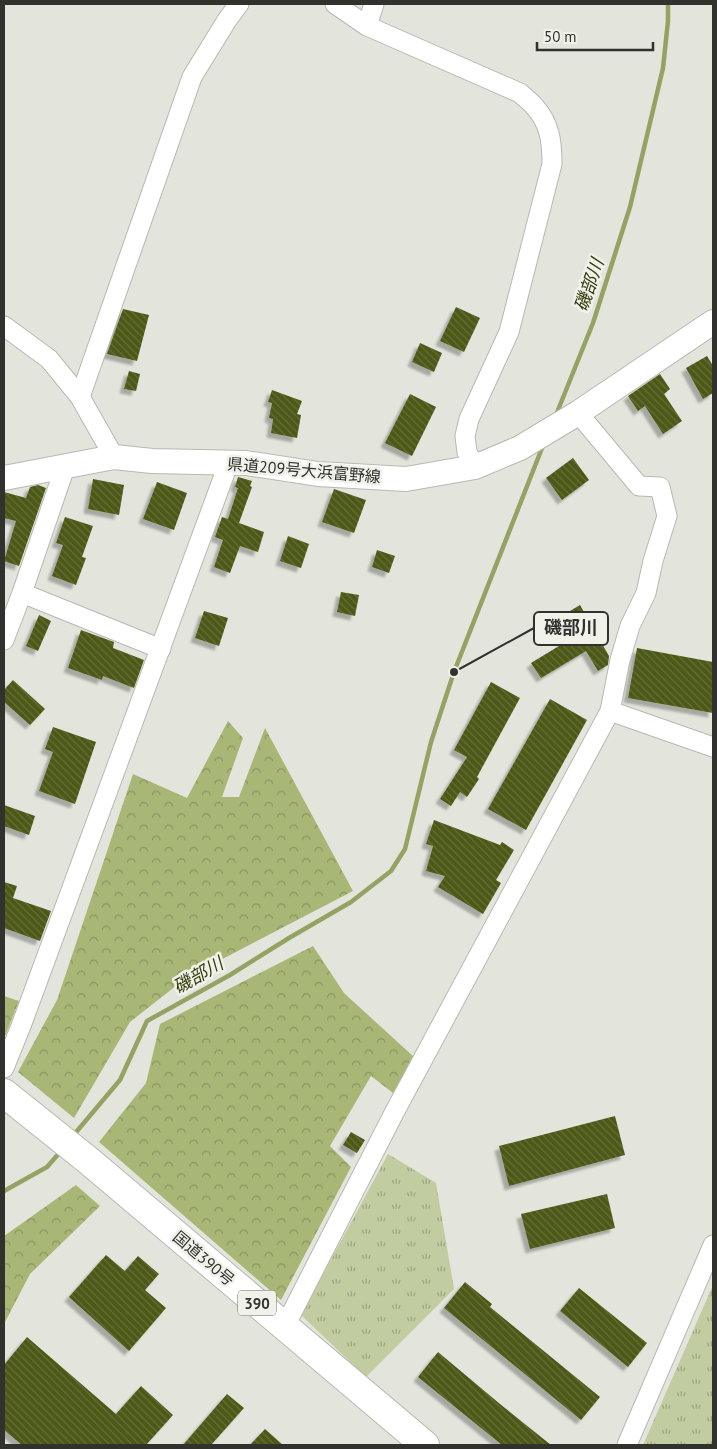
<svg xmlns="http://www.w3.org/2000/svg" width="717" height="1449" viewBox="0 0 717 1449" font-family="'PT Sans','Noto Sans JP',sans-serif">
  <defs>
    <pattern id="grass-tufts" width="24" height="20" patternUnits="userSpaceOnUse" patternTransform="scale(1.25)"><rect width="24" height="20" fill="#c1cca1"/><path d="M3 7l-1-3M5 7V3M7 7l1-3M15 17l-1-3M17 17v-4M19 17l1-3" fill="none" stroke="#9da684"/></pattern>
    <pattern id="forest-crowns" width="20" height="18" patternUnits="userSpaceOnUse" patternTransform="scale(1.25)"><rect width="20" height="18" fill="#a8b776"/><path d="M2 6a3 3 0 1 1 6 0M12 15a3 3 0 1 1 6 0" fill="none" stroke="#899561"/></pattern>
    <pattern id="building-back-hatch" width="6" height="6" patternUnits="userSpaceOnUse" patternTransform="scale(1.25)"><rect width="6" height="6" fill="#4c5917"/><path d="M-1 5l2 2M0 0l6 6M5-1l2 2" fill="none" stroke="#636e39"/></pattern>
    <filter id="shadow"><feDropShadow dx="-4.5" dy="4.5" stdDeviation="1" flood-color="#0004"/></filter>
  </defs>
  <rect width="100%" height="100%" fill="#e3e5dd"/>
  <g fill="url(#grass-tufts)">
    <polygon points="388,1154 436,1183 454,1289 366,1377 301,1315"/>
    <polygon points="713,1285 713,1445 643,1445"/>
  </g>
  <g fill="url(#forest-crowns)">
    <polygon points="228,721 243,738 222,797 239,797 265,728 353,891 186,978 130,1022 74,1118 18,1072 57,1000 133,774 187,798"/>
    <polygon points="313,946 344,993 414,1057 393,1093 371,1076 330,1146 351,1167 281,1300 99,1142 146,1083 160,1024"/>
    <polygon points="4,996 19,1001 4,1039"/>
    <polygon points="76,1185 100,1206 30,1274 4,1324 4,1236"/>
  </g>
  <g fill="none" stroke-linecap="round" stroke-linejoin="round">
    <g stroke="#94a363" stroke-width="4.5">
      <polyline points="556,415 593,323 630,207 663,68 668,21 668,4"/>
      <polyline points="72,1137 120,1080 147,1021 230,975 289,938 351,902 391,871 405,849 431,742 454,672 544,443"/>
      <polyline points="4,1191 47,1167 61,1151"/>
    </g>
  </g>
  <g fill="url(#building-back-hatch)" filter="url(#shadow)">
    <polygon points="456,307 480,318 464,352 440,341"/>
    <polygon points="123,309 149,315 137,361 107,354"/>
    <polygon points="420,343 442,353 434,372 412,362"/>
    <polygon points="707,356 713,366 713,393 703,399 686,368"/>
    <polygon points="129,371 140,374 136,391 124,389"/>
    <polygon points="660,374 670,389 664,394 682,421 663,434 645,406 638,411 628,396"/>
    <polygon points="272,390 302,401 297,414 301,415 297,438 271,433 273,419 269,418 272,403 268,402"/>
    <polygon points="410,394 436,407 412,456 385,443"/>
    <polygon points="573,458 589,480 562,500 546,478"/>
    <polygon points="238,477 252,481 250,486 252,487 239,523 264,532 258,552 240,546 230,573 214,567 223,540 215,537 222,517 228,519 238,488 235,487"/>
    <polygon points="93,479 124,485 119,515 88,509"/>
    <polygon points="157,482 187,493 174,530 143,519"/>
    <polygon points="38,485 46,488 19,566 4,561 16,521 4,518 4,492 26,498 30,487"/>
    <polygon points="334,489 366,500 354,533 322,522"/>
    <polygon points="65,517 93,526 82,557 86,558 76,585 52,576 63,545 56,543"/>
    <polygon points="288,536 309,544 301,568 280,561"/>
    <polygon points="377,550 395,556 389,573 372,567"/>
    <polygon points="341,592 359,595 355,616 337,612"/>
    <polygon points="580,605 609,656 608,665 598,671 586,651 541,678 531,663 577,635 565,614"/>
    <polygon points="204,611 228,618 219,646 195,638"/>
    <polygon points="39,615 51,621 38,651 26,646"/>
    <polygon points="81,630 114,642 113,648 144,660 134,688 103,676 102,680 68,668"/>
    <polygon points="637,648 713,662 713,713 628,698"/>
    <polygon points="13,680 45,709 30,725 4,702 4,690"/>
    <polygon points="491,682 520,698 477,777 479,779 467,797 460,792 451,806 440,799 467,757 454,750"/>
    <polygon points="550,699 587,720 526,830 488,809"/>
    <polygon points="53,727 96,742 75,804 39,791 53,752 45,749"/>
    <polygon points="4,805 35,816 29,835 4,826"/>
    <polygon points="434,820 500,845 502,842 514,850 496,880 501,883 483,914 438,887 445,876 426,871 433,846 426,844"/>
    <polygon points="4,882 17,886 13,898 51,911 40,941 4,928"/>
    <polygon points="615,1116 625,1155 509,1186 499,1146"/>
    <polygon points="351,1132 365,1140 357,1153 343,1145"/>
    <polygon points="607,1194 615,1228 530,1249 521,1214"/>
    <polygon points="106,1255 125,1271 138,1256 159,1274 145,1290 166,1308 129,1351 69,1297"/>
    <polygon points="465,1282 492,1304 490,1307 600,1397 581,1420 444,1308"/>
    <polygon points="579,1288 647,1343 628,1367 560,1311"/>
    <polygon points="27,1337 116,1414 141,1386 173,1415 146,1445 22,1445 4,1430 4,1365"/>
    <polygon points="438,1352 500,1404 551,1445 502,1445 418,1377"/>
    <polygon points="227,1394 244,1408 211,1445 183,1445"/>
    <polygon points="265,1429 283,1445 250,1445"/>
  </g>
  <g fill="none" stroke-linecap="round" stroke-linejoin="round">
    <g stroke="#b7b9b1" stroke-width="21">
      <g id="minor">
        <path d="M 335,4 L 367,26 L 520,93 C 525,98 531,102 535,107 C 550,124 552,142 552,164 L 509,332 L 469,419 L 465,436 L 467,452 L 475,467"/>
        <polyline points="367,26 374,4"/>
        <polyline points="4,326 49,359 80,397 114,457"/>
        <polyline points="80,397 192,77 227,20 239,4"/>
        <polyline points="22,593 161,649"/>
        <polyline points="4,640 22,593 65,467"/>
        <polyline points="610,711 713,747"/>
        <polyline points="4,1068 21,1026 229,462"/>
        <polyline points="285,1326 394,1113 610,711 620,660 630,626 646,593 653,561 667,516 660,487 639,486 578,413"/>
        <polyline points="627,1445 713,1245"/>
      </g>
    </g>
    <g stroke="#b7b9b1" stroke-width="26">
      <polyline id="major" points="4,478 114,457 152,461 246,463 318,474 406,479 475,467 520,448 578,413 713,322"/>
    </g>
    <g stroke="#b7b9b1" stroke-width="30">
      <polyline id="highway" points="4,1093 89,1161 425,1445"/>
    </g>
    <use href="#minor" stroke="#fff" stroke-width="19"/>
    <use href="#major" stroke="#fff" stroke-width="24"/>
    <use href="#highway" stroke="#fff" stroke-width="28"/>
  </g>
  <g text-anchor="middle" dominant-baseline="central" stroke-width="5" stroke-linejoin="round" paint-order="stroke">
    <rect fill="#f0f2ea" stroke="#6a6c66" stroke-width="1" x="238" y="1290.5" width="38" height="25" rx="4"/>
    <g font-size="15" font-weight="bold" fill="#31322e">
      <text x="257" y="1303">390</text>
    </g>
    <g font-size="16" fill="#31322e" stroke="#f0f2ea">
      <text transform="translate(304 470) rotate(5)">県道209号大浜富野線</text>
      <text transform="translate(204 1258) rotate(40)">国道390号</text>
    </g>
    <g font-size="18" font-style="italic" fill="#343d0b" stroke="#f0f2ea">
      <text transform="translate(589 285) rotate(-71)">磯部川</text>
      <text transform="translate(198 975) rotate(-30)">磯部川</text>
    </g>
  </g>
  <path fill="none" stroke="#31322e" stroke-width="2" d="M454 672L534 628"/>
  <circle fill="#31322e" stroke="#f0f2ea" stroke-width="2" cx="454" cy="672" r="5"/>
  <rect fill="#f0f2ea" stroke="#31322e" stroke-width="2" x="534" y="612" width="74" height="33" rx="5"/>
  <g font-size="18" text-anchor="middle" font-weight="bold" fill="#31322e">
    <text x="571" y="634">磯部川</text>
  </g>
  <rect width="717" height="1449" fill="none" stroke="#31322e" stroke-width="10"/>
  <path d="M537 42v8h116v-8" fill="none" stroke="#31322e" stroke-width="2.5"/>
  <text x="544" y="42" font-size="15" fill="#31322e" stroke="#f0f2ea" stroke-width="4" paint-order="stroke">50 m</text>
</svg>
